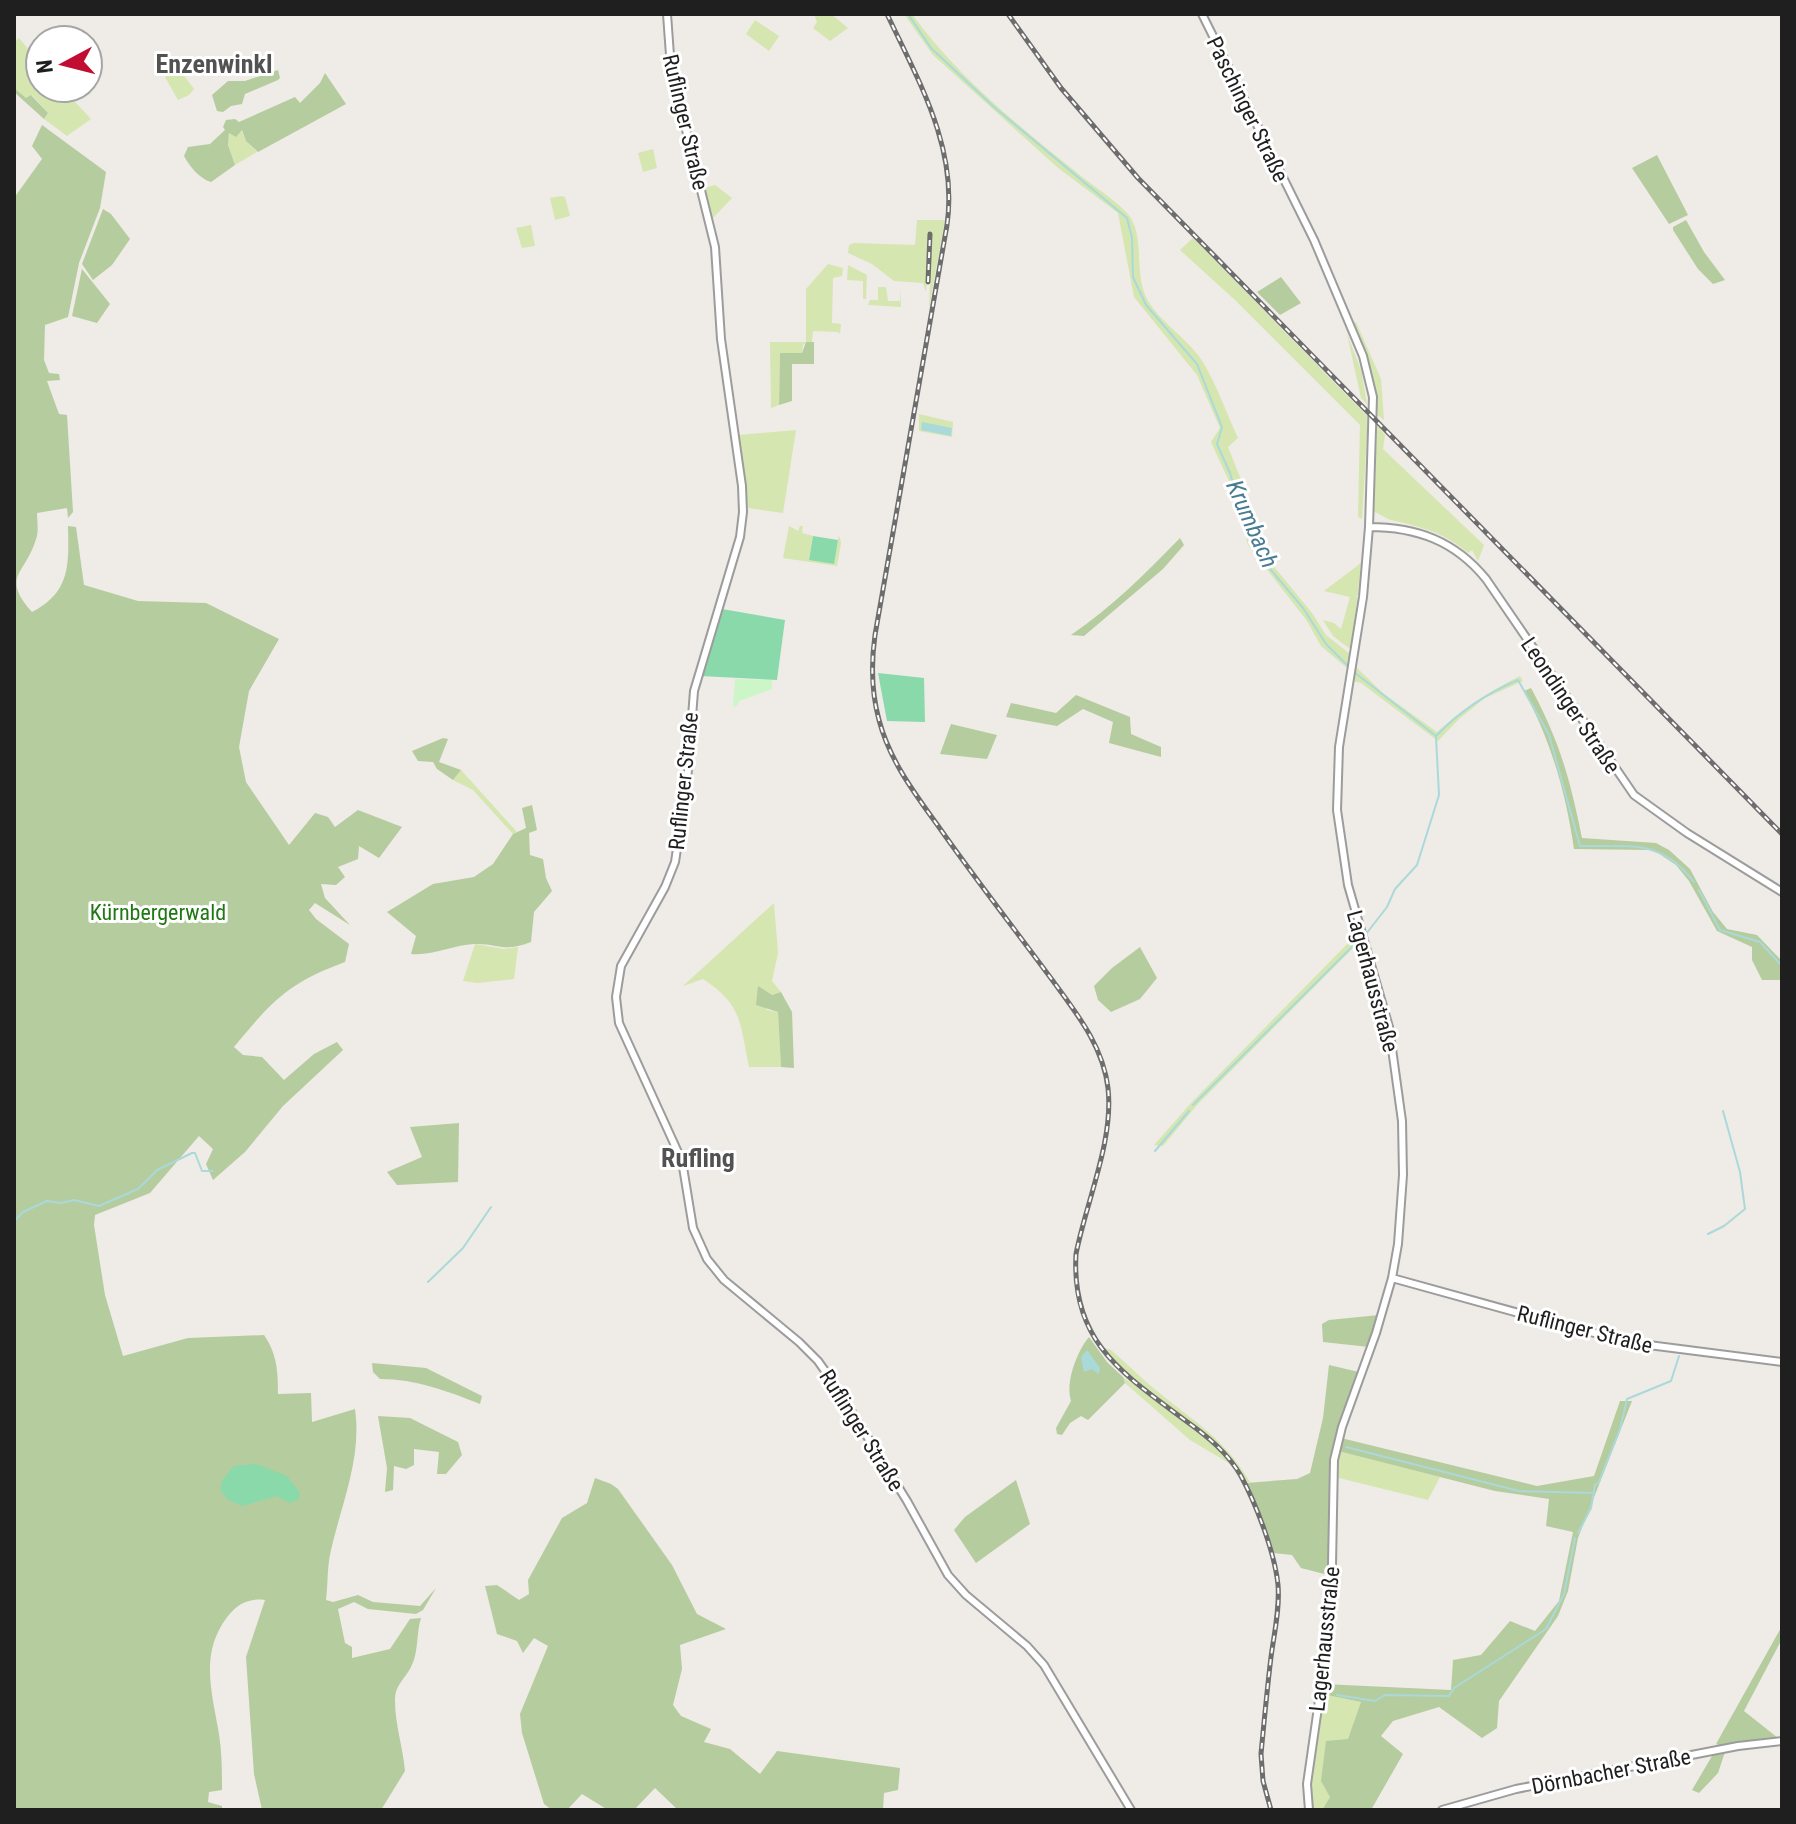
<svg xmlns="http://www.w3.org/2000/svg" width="1796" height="1824" font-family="'Roboto Condensed',sans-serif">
<rect width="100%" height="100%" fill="#efebe6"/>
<!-- grass -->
<path fill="#d5e6b0" d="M814 14H831L848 28 830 41 813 28 817 22Z
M904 14H912C954 73 1018 126 1075 171 1092 186 1111 196 1127 213 1147 236 1132 273 1148 301 1160 321 1183 336 1198 355 1213 375 1227 414 1238 438L1228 447 1242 482 1238 485 1262 552 1312 613 1326 635 1350 654 1347 668 1321 646 1307 621 1248 545 1235 494 1211 442 1220 428 1197 375 1134 297 1118 213 1057 167 933 55Z
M755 20 779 36 769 51 746 34Z
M19 38 40 63V88H62L91 119 67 136 44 119 48 113 32 95 26 99 14 88V42Z
M177 66 194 89 189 95 178 100 165 77Z
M241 129 246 141 257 152 235 165 228 145 229 132Z
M653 149 657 168 643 172 638 153Z
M715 185 732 198 713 218 704 188Z
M561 196 565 197 570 216 555 220 550 198Z
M917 220H945L929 309 932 233 929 234 926 292 923 283 894 281 872 264 848 253 849 245 854 243 915 245Z
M531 225 535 246 522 248 516 228Z
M1193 238 1368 417 1362 519 1358 517 1360 425 1235 300 1180 250Z
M828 264 843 268 842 276 833 278 832 323 841 324 840 334 838 332 813 331 812 342H806L803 345 802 353H780L779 405 771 408 770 342H806V289Z
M848 265 867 275 866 299H863V281L847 280Z
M878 287H886L888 301H900V288L901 307 868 305 870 300H878Z
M1356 322 1381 379 1384 420 1376 414C1376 381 1366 353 1353 323Z
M1347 334 1361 370 1367 404 1361 398Z
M919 414 953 422 952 437 919 431Z
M1377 425 1385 435 1383 449 1484 545 1478 561 1472 550 1468 553C1444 532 1421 527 1391 520 1384 518 1381 514 1374 512Z
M796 430 783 513 748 508 739 435Z
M789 526 798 531 800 526H803L802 533 813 536 809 559 833 564 839 535 841 543 837 566 783 558Z
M1361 563 1352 648H1349L1333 636 1323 620 1334 623 1341 629 1350 597 1324 591Z
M1356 667 1384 694 1437 732C1463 709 1488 692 1520 676L1523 681 1485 698 1459 719 1438 741 1361 683 1353 681Z
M461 770 517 832 513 834 473 790 453 780Z
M774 903 778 953 772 981 781 992 772 995 766 1010 778 1012 781 1067H749C740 1024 743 1005 703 979L683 986Z
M1359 932 1361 940 1196 1106 1163 1146 1154 1145 1192 1102Z
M475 944 504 949 518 947 514 979 477 983 463 981Z
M1101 1347 1111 1350C1126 1363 1141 1378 1157 1391 1198 1425 1221 1435 1250 1482H1246C1212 1423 1144 1400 1101 1347Z
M1123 1377 1209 1440 1232 1465 1190 1440 1125 1383Z
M1338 1451 1440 1477 1428 1500 1335 1477Z
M1322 1694 1361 1702 1330 1797 1322 1810H1312L1310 1785Z"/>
<!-- forest -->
<path fill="#b5cc9e" d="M278 70 280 78 278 80 245 94 242 104 231 106 223 112 217 111 212 95 228 81H245Z
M325 73 346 104 258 152 246 141 242 130 236 137 229 133 228 145 235 165 211 182C200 179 189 166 184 156L188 147 210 144 225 130 223 127 226 120 235 119 239 122 295 97 300 103 320 83Z
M14 88 26 98 31 95 48 113 44 119 14 92Z
M42 125 106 172 100 208 79 263 68 317 45 325 44 360 49 373 59 374 60 380 47 381 59 414 67 415 73 512 68 518 67 508 37 513C37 521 39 531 36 539 26 574 0 576 32 612 70 592 69 566 68 526L76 527 84 585 138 601 206 603 279 639 249 691 239 747 246 782 289 845 315 813 328 817 335 827 358 810 402 827 379 858 359 846 358 859 338 867 345 877 336 885 321 884 325 898 350 925 315 903 309 910 316 919 349 944 345 962C288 983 272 1001 234 1047L243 1055 262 1057 284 1080 314 1054 337 1042 343 1050 283 1106 245 1152 213 1180 206 1164 213 1149 199 1136 150 1193 95 1215 94 1225 105 1295 123 1356 188 1338 264 1335C277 1354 278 1371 278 1394L311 1393 312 1422 355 1409C362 1458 342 1502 331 1550 327 1566 328 1583 326 1600L333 1602 358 1595 373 1602 420 1606 436 1588 423 1610 416 1614 368 1609 354 1602 338 1609 345 1643 352 1647V1658L390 1649 410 1619 421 1618C416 1633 419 1652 411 1667 405 1679 394 1686 395 1701 395 1724 403 1748 405 1771L381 1810H262L254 1774 246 1657 265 1600C250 1598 238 1603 228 1616 199 1653 212 1692 219 1734 222 1753 222 1772 222 1790L209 1792 208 1802 222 1806V1810H14V198L42 159 32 146Z
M1657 155 1688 215 1669 224 1632 168Z
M103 209 111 214 130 239 112 265 93 280 82 264Z
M1686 220 1704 252 1725 280 1713 284 1698 269 1673 230V227Z
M82 269 110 304 97 323 72 316Z
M1281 277 1301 303 1280 315 1257 292Z
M806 342H814V364H792V401L779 405 780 353H802Z
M1180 538 1184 545 1163 569 1084 636 1071 635C1112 607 1146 573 1180 538Z
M1531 688C1560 742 1570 779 1582 838L1656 843 1669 850 1690 869 1713 912 1727 929 1757 935 1782 961V980H1762L1752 960V947L1717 931 1689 881 1676 865 1658 853 1649 850 1574 849C1566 793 1551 741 1524 691Z
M1076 695 1130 717 1131 734 1161 747V757L1109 743 1113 722 1083 709 1057 726 1006 717 1011 703 1056 713Z
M951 724 997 735 987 759 940 754Z
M443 738 448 739 439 762 461 770 453 780 437 769 433 762 418 761 412 751Z
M532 805 537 830 529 833 530 855 543 859 546 878 552 891 534 912 531 942C502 953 499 943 474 944 452 945 433 956 411 954L416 936 387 912 433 884 474 877 493 864 513 834 526 828 522 808Z
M1140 947 1157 978 1140 999 1111 1012 1098 1000 1094 986 1112 968Z
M758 986 772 995 781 992 792 1012 794 1068 781 1067 778 1012 756 1005Z
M459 1123 458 1182 397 1185 387 1172 422 1157 410 1127Z
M1379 1315 1369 1347 1323 1342 1322 1324 1329 1320Z
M1089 1337 1107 1362 1123 1377 1125 1383 1088 1420 1081 1416 1070 1423 1062 1435 1057 1434 1056 1428 1071 1401C1065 1383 1077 1351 1089 1337Z
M372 1363 426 1368 482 1396 480 1404C447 1391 416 1379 380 1379L373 1372Z
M1329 1365 1359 1372 1334 1448 1330 1480 1328 1575 1301 1568 1292 1555 1273 1553 1246 1483 1297 1479 1310 1473 1323 1418Z
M1620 1401H1632L1578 1538 1568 1591 1558 1616 1499 1701 1497 1728 1482 1738 1439 1707 1393 1721 1381 1736 1403 1754 1371 1810H1322L1330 1797 1321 1781 1326 1741 1348 1739 1361 1702 1322 1694 1323 1684 1451 1690 1453 1660 1481 1655 1510 1621 1535 1631 1559 1601 1573 1532 1546 1526 1549 1499 1495 1491 1338 1451 1341 1438 1537 1486 1594 1476Z
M378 1416 410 1418 458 1442 462 1455 446 1474H437L439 1452 414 1449V1465L406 1469 394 1466 393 1490 385 1492 387 1468Z
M595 1478 611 1484 618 1489 672 1565 697 1614 726 1629 680 1645 682 1669 673 1705 681 1716 711 1729 704 1742 730 1749 760 1774 777 1751 900 1768 898 1790 884 1793 883 1810H678L655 1788 634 1810H608L582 1794 567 1810H552L544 1804 522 1733 520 1714 548 1646 534 1638 523 1653 517 1641 497 1634 485 1586 497 1585 519 1600 529 1594 528 1580 562 1518 587 1503Z
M1016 1480 1030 1524 976 1563 954 1530 965 1517Z
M1782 1626V1639L1744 1711 1778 1738 1724 1747 1716 1744Z
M1725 1752 1718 1773 1699 1793 1692 1790 1712 1756Z"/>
<!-- park -->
<path fill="#ccf6c7" d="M735 679 772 680V689L739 701 737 706 733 707Z"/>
<!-- pitch -->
<path fill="#8ad9ab" d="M813 536 838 540 834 564 809 560Z
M722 609 785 620 777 680 700 676Z
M878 673 924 678 925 722 887 721Z
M256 1464 287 1476 300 1493 299 1499 290 1503 277 1496 242 1506 228 1500 220 1489 223 1479 234 1466Z"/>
<!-- water -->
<path fill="#aad9da" d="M922 422 952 428 951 436 921 430Z
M1087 1350 1100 1368 1099 1374 1092 1369 1084 1372 1081 1357Z"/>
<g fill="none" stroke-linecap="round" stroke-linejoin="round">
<!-- stream -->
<path stroke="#aad9da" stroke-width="2" d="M908 14 931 48 994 107 1127 218 1132 238 1133 277 1146 305 1197 364 1222 427 1217 444 1230 473 1243 517 1261 558 1303 608 1326 644 1349 667
M1354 672 1436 736C1460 711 1487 693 1518 680L1549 735 1580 846C1631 847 1660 838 1694 882
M1699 890 1720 930 1760 942 1782 966
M1366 934 1387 907 1395 889 1417 865 1439 795 1436 737
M1193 1105 1361 938
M1155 1151 1189 1111
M14 1221 23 1212 47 1201 61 1203 74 1200 99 1206 138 1189 157 1170 192 1153H195L202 1171H213
M1708 1234 1724 1226 1745 1209 1740 1172 1723 1111
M428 1282 463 1248 491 1207
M1346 1447 1519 1491 1594 1493
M1578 1533 1591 1508 1595 1485 1599 1482 1620 1429 1627 1399 1671 1381 1679 1356
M1337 1695 1375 1701 1385 1695 1449 1696 1454 1688 1546 1629 1564 1594 1575 1538"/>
<!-- minor casing -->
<g stroke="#9c9c9c" stroke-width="10">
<path id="minor" d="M667 14 671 69 715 247 721 339 742 486 743 512 740 537 694 691 687 782 675 862 665 887 621 966 616 997 619 1023 682 1161 693 1228 707 1259 724 1280 799 1342 818 1361 837 1388 907 1501 948 1575 966 1595 1027 1646 1044 1665 1131 1810
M1202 14 1314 240 1363 356 1373 397 1369 527 1363 597 1339 747 1337 810 1348 885 1389 1027 1402 1121 1403 1175 1398 1244 1392 1278 1376 1333 1342 1427 1334 1460 1331 1617 1307 1784 1309 1810
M1369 527C1417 527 1455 541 1486 579L1634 795 1687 833 1782 892
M1392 1278 1573 1328 1641 1344 1782 1362
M1442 1810 1516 1789 1738 1746 1782 1741"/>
</g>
<!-- minor -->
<use href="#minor" stroke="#fff" stroke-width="6"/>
<!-- rail casing -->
<g stroke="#6d6d6d" stroke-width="5">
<path id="rail" d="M887 14C919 82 958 148 947 225L875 635C871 664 871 691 879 720 890 762 916 795 941 830 977 881 1016 931 1053 981 1077 1014 1103 1046 1108 1088 1114 1141 1086 1202 1076 1254 1071 1342 1122 1373 1186 1421 1207 1436 1228 1453 1241 1476 1256 1504 1275 1553 1278 1585 1280 1609 1274 1634 1271 1657 1267 1690 1264 1722 1261 1754L1263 1781 1271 1810
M1008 14 1061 88 1138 178 1782 834
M928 282 930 234"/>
</g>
<!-- rail -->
<use href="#rail" stroke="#fff" stroke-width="2" stroke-dasharray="6" stroke-linecap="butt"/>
</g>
<g text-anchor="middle" stroke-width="6" stroke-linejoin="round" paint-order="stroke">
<!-- street labels -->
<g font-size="22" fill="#1f1f1f" stroke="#fff">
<text transform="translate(1248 109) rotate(64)" y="8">Paschinger Straße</text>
<text transform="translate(686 122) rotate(77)" y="8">Ruflinger Straße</text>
<text transform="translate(1571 705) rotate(56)" y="8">Leondinger Straße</text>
<text transform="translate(683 781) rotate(-84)" y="8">Ruflinger Straße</text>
<text transform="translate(1373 981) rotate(75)" y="8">Lagerhausstraße</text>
<text transform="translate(1585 1329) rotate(14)" y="8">Ruflinger Straße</text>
<text transform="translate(862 1430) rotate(58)" y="8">Ruflinger Straße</text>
<text transform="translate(1324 1639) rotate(-84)" y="8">Lagerhausstraße</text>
<text transform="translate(1611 1771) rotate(-11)" y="8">Dörnbacher Straße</text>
</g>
<!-- park labels -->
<g font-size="22" fill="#1f7813" stroke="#fff">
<text x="158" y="920">Kürnbergerwald</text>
</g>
<!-- water labels -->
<g font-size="24" font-style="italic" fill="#487c92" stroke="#fff">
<text transform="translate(1252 524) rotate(66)" y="8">Krumbach</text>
</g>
<!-- quarter labels -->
<g font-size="26" font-weight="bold" fill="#525252" stroke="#fff">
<text x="214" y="73">Enzenwinkl</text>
<text x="698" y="1167">Rufling</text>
</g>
</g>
<!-- border -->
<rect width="1796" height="1824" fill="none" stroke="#1f1f1f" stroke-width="32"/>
<!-- north arrow -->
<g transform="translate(64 64) rotate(263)"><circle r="38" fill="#ffffff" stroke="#a5a5a5" stroke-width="2"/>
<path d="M0-6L14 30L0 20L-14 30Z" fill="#c10d31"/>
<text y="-12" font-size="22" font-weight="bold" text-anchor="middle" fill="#1f1f1f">N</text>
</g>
</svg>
